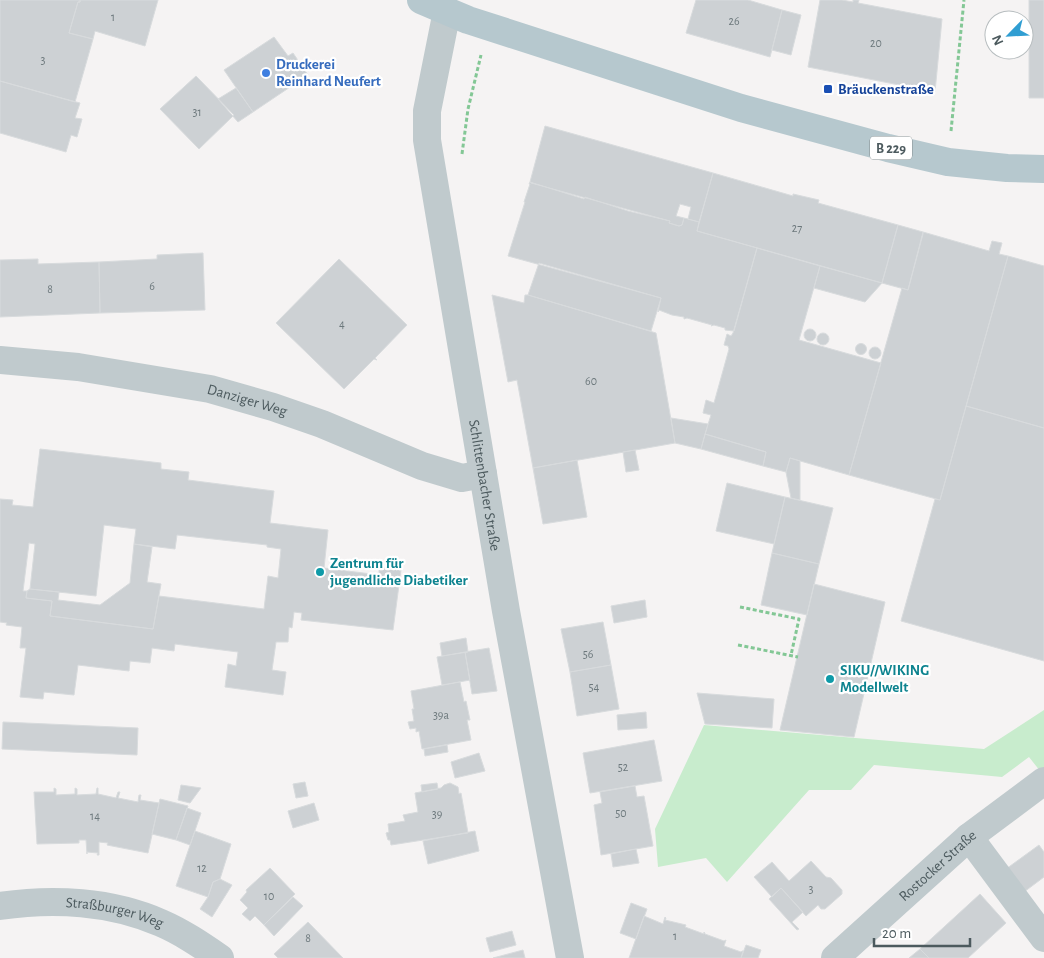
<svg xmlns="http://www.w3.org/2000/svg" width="1044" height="958" font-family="'Alegreya Sans',sans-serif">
<rect width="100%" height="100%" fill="#f5f3f3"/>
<!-- green -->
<path fill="#c8eccd" d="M1044 710V776L1029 757 1002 777 874 765 851 790H809L727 882 706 858 658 867 655 829 704 725 984 749Z"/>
<!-- building -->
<path fill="#cdd1d4" stroke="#d8dbdd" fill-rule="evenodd" d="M0 0H80V2H78L69 33 93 39 75 102 0 81Z
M80 0H158L145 46 95 31 93 39 69 33 78 2H80Z
M696 0H748L782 10 770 57 686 33Z
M820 0H842L853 2V0H859L858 3 942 19 935 92 808 67Z
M1029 0H1044V98H1029Z
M782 10 801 15 791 55 772 50Z
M274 37 288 56 293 53 308 75 253 112 224 70Z
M196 76 234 115 199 149 160 109Z
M0 81 80 103 75 118 82 119 77 137 71 135 66 152 0 133Z
M236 88 253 112 238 122 218 99Z
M545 126 713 173 699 222 688 219 691 207 680 204 676 216 684 218 682 225 679 226 669 223 670 221 531 183 530 182Z
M713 173 793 196V194L819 200 818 203 898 225 882 283 697 231Z
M530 182 584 199 585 197 628 211 670 221 669 223 679 226 682 225 684 218 699 222 697 231 757 248 734 331 725 330V328L714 325 711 326 712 325 687 318 684 319V317L672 315 659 310 658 312 661 298 508 256 525 202H524L530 184H529Z
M898 225 923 232V234L908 290 882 283Z
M923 232 989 251 992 241 1002 243 999 254 1008 256 940 500 849 475 902 288 908 290Z
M757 248 820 266 799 340 881 363 849 475 790 458 786 472 763 466 766 452 705 434 711 415 703 413 706 400 714 403 729 349 728 346 724 345 727 334 731 336 733 333Z
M203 253 205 310 100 313 99 262 157 259V255Z
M1008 256 1044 266V428L966 406Z
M38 259V264L99 262 100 313 0 317V260Z
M339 259 407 325 375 358 377 360 374 359 344 389 276 323Z
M539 263 661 298 651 331 528 295Z
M820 266 882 283 865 302 814 288Z
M492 295 524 303 525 295H528L656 333 675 443 533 468 517 380 508 382Z
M804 335a6 6 0 1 1 12 0a6 6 0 1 1-12 0Z
M817 339a6 6 0 1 1 12 0a6 6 0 1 1-12 0Z
M855.5 349a5.5 5.5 0 1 1 11 0a5.5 5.5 0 1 1-11 0Z
M869 353a6 6 0 1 1 12 0a6 6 0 1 1-12 0Z
M966 406 1044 428V661L901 621 935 499 940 500Z
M671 418 708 424 701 449 675 443Z
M705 434 766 452 763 466 701 449Z
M40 449 161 463V469L189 472 188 480 274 491 270 523 328 530 324 568 379 575V567L401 570 393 630 301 620 302 613 294 612 292 628 289 627 288 642H276L272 670 286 672 283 695 225 687 228 664 236 666 238 652 175 644 174 651 152 648 150 663 130 661 129 671 78 665 74 695 44 692 43 699 20 697 26 648H20L22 627 6 625 7 623 0 622V499L13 500 12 505 33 507ZM104 525 136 529 134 544 175 549 177 535 267 545V547L281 549 278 578 268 576 264 609 159 596 153 629 50 616 52 601 26 598 27 591H23L29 543 35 544 30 589 96 596Z
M635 450 639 470 626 472 623 452Z
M790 458 800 461V500L791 498 786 472Z
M577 460 587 517 543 524 533 468Z
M727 483 785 497 774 544 716 531Z
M785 497 833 508 819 564 772 553Z
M134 544 152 547 147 582 161 584 153 629 50 616 52 601 26 598 27 591 30 589 59 592 58 600 100 605 130 583Z
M772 553 819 564 807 615 761 605Z
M814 584 885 602 854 737 780 730Z
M645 600 647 617 614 623 611 606Z
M603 622 611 665 570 672 561 629Z
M466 638 468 652 442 656 440 643Z
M489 648 497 691 472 694 465 652Z
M465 652 470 680 442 685 437 657Z
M611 665 619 709 577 716 570 672Z
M460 682 464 702 466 701 470 720H467L471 740 422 749 419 731 416 732V728L410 729 408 722 414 721 412 709H414L411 691Z
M697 693 774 699 772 728 705 724Z
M646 712 647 728 618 730 617 715Z
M3 722 138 728 137 755 2 749Z
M654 740 662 781 590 793 583 753Z
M447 745 448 752 425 756 424 749Z
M479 753 485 771 455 778 451 762Z
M305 782 308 796 296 798 293 784Z
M437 783 438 789 422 792 421 785Z
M450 783 458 787 459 794 461 793 468 833 391 845 390 840H388L386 833 389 832 388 824 405 821 403 815 418 812 415 793 441 788 444 785Z
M181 785 201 788 190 803 178 800Z
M635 786 637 797 644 796 653 846 601 855 594 805 602 803 600 792Z
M54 788 56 789V795L75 794V788L77 789V795L96 794 97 788H98V794L116 798 118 792H120L118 798 138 802 139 795H141L140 800 159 803 148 853 107 845 108 843 99 842V855H97L98 853 87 852V854L86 840H79V843L37 844 34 792H54Z
M160 799 188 806 176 840 152 834Z
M314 803 319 820 293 828 288 811Z
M187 808 201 813 190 845 176 840Z
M195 831 231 844 220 879 213 882 208 897 176 886Z
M475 831 479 851 428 864 423 841Z
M1039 845 1044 852V877L1024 892 1006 869Z
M636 849 639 863 613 867 611 854Z
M811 861 826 877 831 878 842 890V894L825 909H821L818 905 806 916 781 888 772 897 754 877 772 862 789 881Z
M270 868 295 894 264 925 255 916 250 921 242 914 248 908 240 900 247 892 246 890Z
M220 879 232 885 212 917 200 909 208 897 213 882Z
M781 888 803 912 792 922 799 929 797 930 769 899Z
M980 894 1006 923 968 958H929L920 949Z
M293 897 303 906 274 936 264 925Z
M631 903 647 909 636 939 620 933Z
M644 916 663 924 665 917 666 918 665 920 686 925 685 927 704 934V932L705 934 724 941 726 940 724 946 741 952 742 951H743L741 958H629Z
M308 922 343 958H278L274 954Z
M512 931 516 945 490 952 486 938Z
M746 945 761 950 758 958H741Z
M920 949 929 958H909Z
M523 950 525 958H493Z"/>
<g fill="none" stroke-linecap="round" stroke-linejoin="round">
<!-- path -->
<path stroke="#83c795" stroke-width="3" stroke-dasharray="4 2.5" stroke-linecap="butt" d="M951 131 964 0
M462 154 468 109 481 55
M740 607 799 619 791 655
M738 645 798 657"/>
<!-- minor -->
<g stroke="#c0cacd" stroke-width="28">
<path id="s1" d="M447 11 427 111V140L506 611 570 958"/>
<path id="s2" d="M0 360 78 367 210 389 273 407 322 424 422 466 462 478 483 474"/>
<path d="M969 837 1044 938"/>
<path id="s3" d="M0 906C53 898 111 901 161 923 182 932 201 945 220 958"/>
<path id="s4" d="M835 958 969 837 1044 781"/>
</g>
<!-- primary -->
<path stroke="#b6c8ce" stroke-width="28" d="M421 0 468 20 741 108 888 148 948 162 1007 168 1044 169"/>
</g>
<!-- markers -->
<circle fill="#3f7fe0" stroke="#fff" stroke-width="2" cx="266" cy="73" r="5"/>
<rect fill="#1a4fb4" stroke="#fff" stroke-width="2" x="823" y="84" width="10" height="10" rx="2.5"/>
<g fill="#0f9aa8" stroke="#fff" stroke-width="2">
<circle cx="320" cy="572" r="5"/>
<circle cx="830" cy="679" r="5"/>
</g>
<g text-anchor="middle" stroke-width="4.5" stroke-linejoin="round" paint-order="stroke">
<!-- number labels -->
<g font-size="12" fill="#6c787c">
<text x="113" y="21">1</text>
<text x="734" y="25">26</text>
<text x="876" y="47">20</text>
<text x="43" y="64">3</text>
<text x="197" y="116">31</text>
<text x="797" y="232">27</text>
<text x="152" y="290">6</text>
<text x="50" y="293">8</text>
<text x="342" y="328">4</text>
<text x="591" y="385">60</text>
<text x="588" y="658">56</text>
<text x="594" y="691">54</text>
<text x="441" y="719">39a</text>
<text x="623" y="771">52</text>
<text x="621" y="817">50</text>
<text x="437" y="818">39</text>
<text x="95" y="820">14</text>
<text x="202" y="872">12</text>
<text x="811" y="893">3</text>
<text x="269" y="900">10</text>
<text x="675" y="940">1</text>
<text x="308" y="942">8</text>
</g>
<!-- shield labels -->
<rect fill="#fff" stroke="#828c8e" stroke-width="1" x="870" y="136.5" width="42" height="23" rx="4"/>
<g font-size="14" font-weight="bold" fill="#4c5a5e">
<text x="891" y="153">B 229</text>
</g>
<!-- shop labels -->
<g font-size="15" font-weight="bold" fill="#366cbe" stroke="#fff" text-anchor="start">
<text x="276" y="69">Druckerei<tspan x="276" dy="17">Reinhard Neufert</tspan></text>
</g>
<!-- transit labels -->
<g font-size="15" font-weight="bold" fill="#164399" stroke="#fff" text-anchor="start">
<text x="838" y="94">Bräuckenstraße</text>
</g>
<!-- street labels -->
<g font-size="15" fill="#4c5a5e" stroke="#fff">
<text dy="5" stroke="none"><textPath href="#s2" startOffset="251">Danziger Weg</textPath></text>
<text dy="5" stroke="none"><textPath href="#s1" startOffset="481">Schlittenbacher Straße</textPath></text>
<text dy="5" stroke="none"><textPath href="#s4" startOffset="138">Rostocker Straße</textPath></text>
<text dy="5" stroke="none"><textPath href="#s3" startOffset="116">Straßburger Weg</textPath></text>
</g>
<!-- culture labels -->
<g font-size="15" font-weight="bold" fill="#0d838f" stroke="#fff" text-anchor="start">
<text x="330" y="568">Zentrum für<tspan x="330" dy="17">jugendliche Diabetiker</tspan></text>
<text x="840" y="675">SIKU//WIKING<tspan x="840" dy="17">Modellwelt</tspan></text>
</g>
</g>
<!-- north arrow -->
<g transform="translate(1009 35) rotate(246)"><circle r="24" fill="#ffffff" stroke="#b7bdbf"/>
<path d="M0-4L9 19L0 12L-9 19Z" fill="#309ed2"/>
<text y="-8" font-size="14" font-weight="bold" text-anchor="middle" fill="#4c5a5e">N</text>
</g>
<!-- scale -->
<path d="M874 938v8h96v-8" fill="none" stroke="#4c5a5e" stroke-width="2.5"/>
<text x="882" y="938" font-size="15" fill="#4c5a5e" stroke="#ffffff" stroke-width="4" paint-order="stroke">20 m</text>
</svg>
